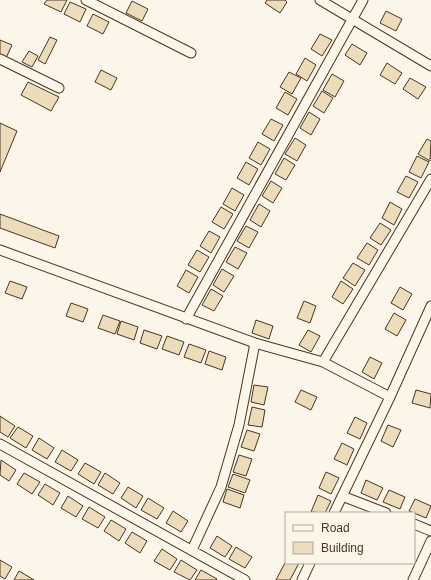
<svg xmlns="http://www.w3.org/2000/svg" width="431" height="580" font-family="Helvetica,sans-serif">
<rect width="100%" height="100%" fill="#fbf6e9"/>
<!-- building -->
<path fill="#ecdcbc" stroke="#4a3520" d="M47 0H67L61 12 44 4Z
M267 0H285L287 2 280 13 265 3Z
M132 1 148 9 142 21 126 13Z
M70 2 86 9 80 22 64 14Z
M386 11 402 19 396 31 380 23Z
M93 14 109 22 103 34 87 26Z
M320 34 332 40 322 56 311 49Z
M50 37 57 40 45 64 38 60Z
M0 40 12 45 6 58 0 55Z
M352 44 367 53 360 65 345 55Z
M29 51 38 56 32 67 22 62Z
M305 58 316 65 307 81 296 74Z
M387 63 402 73 395 84 380 75Z
M101 70 117 78 111 90 95 82Z
M289 72 301 78 292 94 280 87Z
M332 74 344 81 335 97 323 90Z
M410 78 426 87 418 99 403 89Z
M28 82 59 97 51 111 21 95Z
M322 91 333 98 324 113 313 106Z
M285 92 297 99 288 115 276 108Z
M309 112 320 119 311 135 300 128Z
M271 119 283 125 274 141 262 134Z
M0 123 17 131 0 172Z
M295 138 306 145 297 161 285 154Z
M427 139 431 141 430 161 418 154Z
M258 142 270 149 261 165 249 158Z
M417 156 429 162 421 178 409 172Z
M284 158 295 165 286 180 275 174Z
M246 162 258 169 249 185 237 178Z
M406 176 418 182 409 198 397 192Z
M271 181 282 188 273 203 262 196Z
M232 188 244 195 235 211 223 204Z
M390 202 402 209 394 225 382 218Z
M259 204 270 211 261 227 250 220Z
M221 207 233 214 224 229 212 222Z
M0 214 59 236 55 248 0 228Z
M380 223 391 230 381 245 370 238Z
M246 226 258 232 249 248 237 241Z
M209 231 220 237 211 253 200 246Z
M367 243 378 250 369 265 357 258Z
M235 247 247 253 238 269 226 262Z
M197 250 209 257 200 272 188 265Z
M353 263 365 270 355 286 343 278Z
M222 269 234 276 224 292 213 285Z
M186 270 198 277 189 293 177 286Z
M10 281 27 287 22 299 5 293Z
M341 281 353 289 343 304 332 297Z
M400 287 412 294 403 310 391 303Z
M211 289 223 296 214 311 202 305Z
M304 301 316 306 310 323 297 318Z
M71 303 88 309 83 322 66 316Z
M394 313 406 320 397 336 385 329Z
M103 315 120 321 115 334 98 328Z
M256 320 273 326 269 339 252 333Z
M121 321 138 327 134 340 117 334Z
M144 330 162 336 157 349 140 343Z
M308 330 320 336 311 352 299 345Z
M167 336 184 342 179 355 162 349Z
M189 344 206 350 201 363 184 357Z
M209 351 226 357 222 370 205 364Z
M370 357 382 363 374 379 362 372Z
M254 385 268 387 264 405 251 402Z
M301 390 317 397 311 410 295 402Z
M416 390 431 394 430 408 412 403Z
M252 407 265 410 262 427 248 425Z
M0 416 15 426 8 437 0 432Z
M355 417 367 423 360 439 347 433Z
M388 425 401 430 393 447 381 441Z
M18 427 33 436 26 448 10 438Z
M247 430 260 434 254 451 241 447Z
M39 438 54 448 47 459 32 450Z
M342 443 354 449 347 465 334 459Z
M62 450 78 460 71 471 55 462Z
M239 455 252 459 246 476 233 472Z
M1 460 16 470 9 481 0 475Z
M85 463 101 472 94 484 78 474Z
M326 472 339 478 331 494 319 488Z
M24 473 40 482 32 494 17 484Z
M105 473 120 483 113 494 98 485Z
M233 474 250 480 245 493 228 487Z
M366 480 383 488 377 500 361 493Z
M45 484 60 493 53 505 38 495Z
M128 487 143 496 136 508 121 498Z
M227 489 244 495 240 508 223 502Z
M389 490 405 497 400 509 383 502Z
M318 495 331 501 325 513 311 512Z
M68 496 83 506 76 517 61 508Z
M148 498 164 508 157 519 141 510Z
M415 499 431 506 426 518 409 511Z
M89 507 105 517 98 528 82 519Z
M173 511 188 521 181 532 166 523Z
M111 520 126 529 119 541 104 531Z
M132 532 147 541 140 553 125 543Z
M217 536 232 546 225 557 210 548Z
M236 547 252 557 245 568 229 559Z
M162 549 177 559 170 570 154 561Z
M0 560 12 567 5 579 0 576Z
M181 560 197 570 190 580 174 572Z
M286 561V563H299L290 580H276Z
M201 570 217 579 216 580H195Z
M19 571 34 580H14Z"/>
<g fill="none" stroke-linecap="round" stroke-linejoin="round">
<!-- minor casing -->
<g stroke="#4a3520" stroke-width="11">
<path id="minor" d="M86 0 191 53
M320 0 431 66
M0 59 59 88
M0 250 255 343 323 362 390 397
M186 319 363 0
M323 362 431 179
M0 444 245 580
M342 496 386 513
M334 513 390 397 431 306
M414 524 431 531
M192 550 221 487 239 425 255 343
M302 580 310 563
M413 580 431 541"/>
</g>
<!-- minor -->
<use href="#minor" stroke="#fbf6e9" stroke-width="9"/>
</g>
<!-- legend -->
<rect x="285" y="512" width="130" height="52" fill="#fbf6e9" stroke="#b4a999"/>
<rect x="293" y="525" width="20" height="6" fill="#fbf6e9" stroke="#b4a999"/>
<text x="321" y="532" font-size="12" fill="#4a3520">Road</text>
<rect x="293" y="542" width="20" height="12" fill="#ecdcbc" stroke="#b4a999"/>
<text x="321" y="552" font-size="12" fill="#4a3520">Building</text>
</svg>
